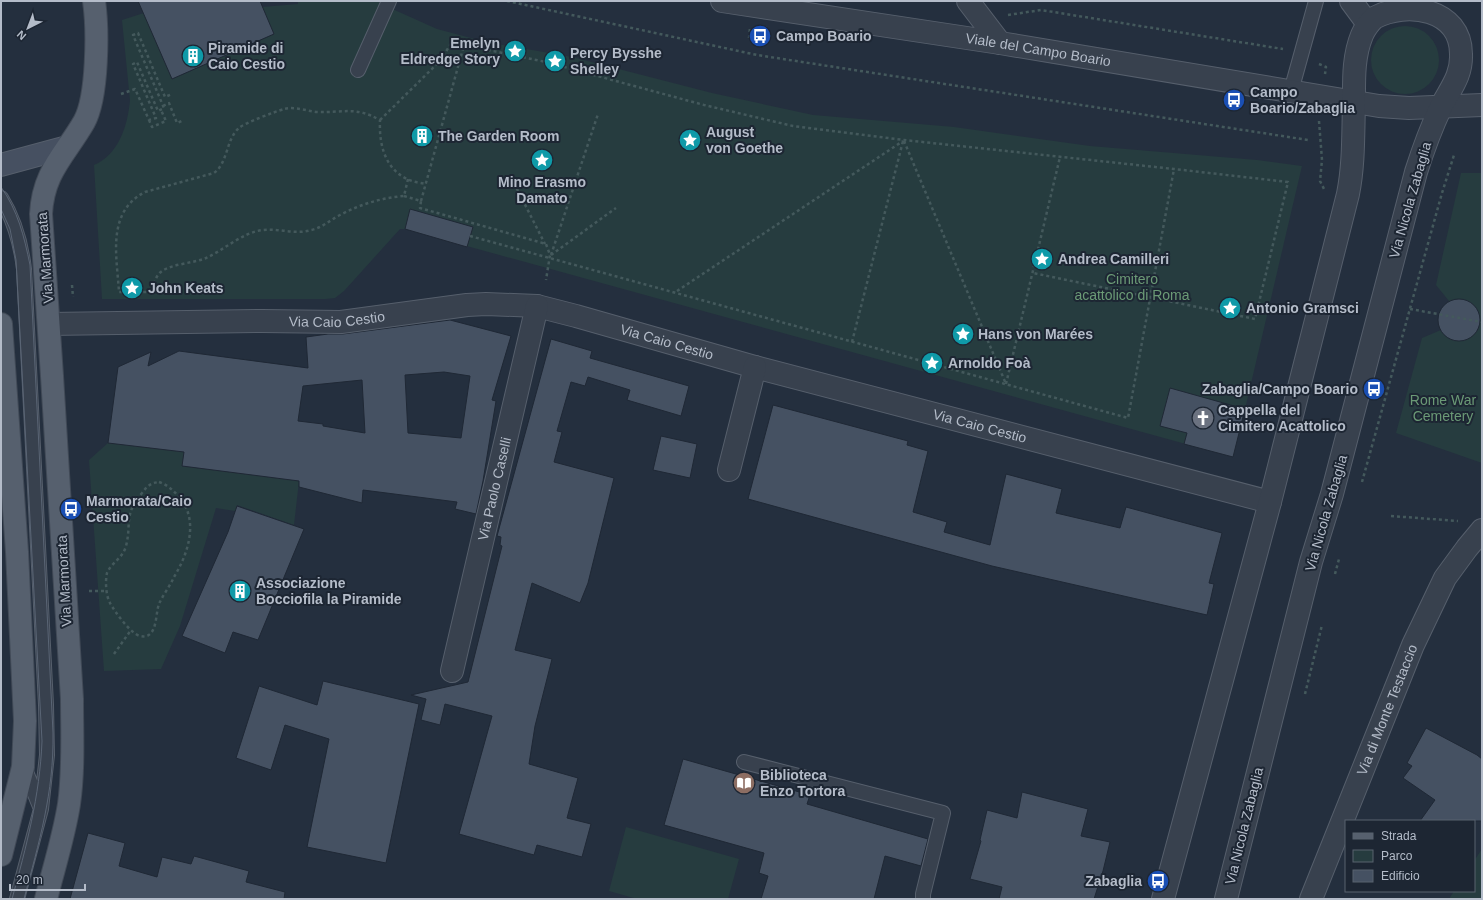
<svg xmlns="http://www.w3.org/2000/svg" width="1483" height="900" font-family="Arial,sans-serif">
<rect width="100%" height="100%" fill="#242f3e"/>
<!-- green -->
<path fill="#263c3f" d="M298 1H379V3L437 29 486 42 572 57 712 93 813 115 954 127 1090 146 1257 160 1302 166 1245 409 1233 457 405 229H400L344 291 335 298 325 299H102L94 165C119 155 128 124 130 100L122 20 144 13 172 79 274 34 262 7 298 4Z
M1371 60a34 34 0 1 1 68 0a34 34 0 1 1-68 0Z
M1461 173H1482V463L1396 433 1422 338 1441 330C1436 318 1438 309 1449 301L1436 285Z
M108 443 184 452 182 466 299 481 294 525 237 505 235 511 216 508 180 626 161 669 104 671 89 460Z
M626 827 739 859 728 899H637L609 891Z
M1482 849V899H1449L1454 891H1474V861Z"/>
<!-- building -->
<path fill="#455162" stroke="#1f2835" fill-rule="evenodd" d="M138 1H260L274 34 172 79Z
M410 209 473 227 467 247 405 229Z
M1438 320a21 21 0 1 1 42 0a21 21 0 1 1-42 0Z
M450 320 511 336 492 400 496 401 483 481 476 514 455 509 457 502 363 490 362 503 299 487V481L182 466 184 452 108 443 118 367 151 352 148 366 179 351 308 368 306 337 328 334H343ZM444 372 470 376 461 438 408 433 405 375ZM362 380 365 433 323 426V424L298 421 303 386Z
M551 339 592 351 590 358 689 386 681 416 627 400 630 390 588 377 585 386 571 382 557 431 562 432 554 462 614 478 588 583 580 603 532 583 515 650 552 659 535 726 529 764 578 778 567 818 591 824 582 857 537 845 534 855 459 834 492 716 445 704 440 725 421 720 426 699 411 695 468 682 502 546 500 545 501 537 497 536Z
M1170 388 1245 409 1233 457 1184 444 1187 433 1160 426Z
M773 405 908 441 907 445 928 451 913 512 947 522 944 532 990 545 1006 474 1062 489 1056 513 1120 528 1126 507 1222 533 1209 583 1214 584 1207 615 992 566 748 499Z
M661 436 697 444 690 478 653 470Z
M237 506 304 529 258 640 233 632 225 653 182 636 228 532Z
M323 681 419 704 386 863 307 847 329 739 285 725 271 770 236 758 259 686 317 705Z
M1426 728 1477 755 1482 759V821H1420L1435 800 1403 778 1412 766 1407 763Z
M683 759 810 795 807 804 928 839 921 866 885 856 874 899H761L768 876 759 873 764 853 664 825Z
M1022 792 1088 809 1081 836 1110 842 1103 871 1094 899H999L1002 887 970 879 981 841 980 840 987 810 1017 818Z
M88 833 125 843 119 866 157 877 162 857 191 864 194 856 249 871 246 882 285 892 284 899H70Z"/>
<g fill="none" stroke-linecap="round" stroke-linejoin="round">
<!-- service casing -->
<g stroke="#565f6c" stroke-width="16">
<path id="service" d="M358 70 389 1
M1291 91 1316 1
M1 198C14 219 21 244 24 269L46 705 47 755 41 809 17 899
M744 762 943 813 923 894V899
M24 767 41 809"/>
</g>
<!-- minor casing -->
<g stroke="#565f6c" stroke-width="24">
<g id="minor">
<path id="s1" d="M722 1 1000 43 1379 106 1409 108 1482 105"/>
<path d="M968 1 1000 43"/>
<path d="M1351 1 1368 24"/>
<path id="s2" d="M49 324 262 321 341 322 467 305 486 304 537 306 576 316 755 367 1270 502"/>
<path d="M729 470 755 367"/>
<path id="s3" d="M452 671 537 306"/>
<path id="s4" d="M1311 899 1413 645 1445 578 1467 548 1482 530"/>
</g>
</g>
<!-- tertiary casing -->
<g stroke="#565f6c" stroke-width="24">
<path id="tertiary" d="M1163 899 1270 502 1348 194C1354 164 1353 134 1354 103 1354 80 1353 57 1362 35 1365 28 1369 23 1374 18 1407 0 1461 9 1461 54 1462 76 1450 89 1441 107 1431 128 1423 150 1416 172L1332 494 1311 562 1226 899"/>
</g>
<!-- secondary casing -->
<g stroke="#565f6c" stroke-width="24">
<path id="secondary" d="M1 165 67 147"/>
</g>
<!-- primary casing -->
<g stroke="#414a57" stroke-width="24">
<path id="primary" d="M1 324 17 552 25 721 23 767 1 855
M46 899C54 867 64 836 69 804 74 769 72 734 72 699L52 376 41 214C43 172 65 155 84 122 98 97 98 29 94 1"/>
</g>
<!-- path -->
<path stroke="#44595c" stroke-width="2.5" stroke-dasharray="3 3" stroke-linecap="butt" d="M507 1 757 55 1308 140
M1008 15 1041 10 1283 49
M749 38 750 28
M1319 64 1326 67 1325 74
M121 94 135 89 149 120 156 118 133 64 137 62 158 111 164 108 133 35 138 33 165 97 172 94
M163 106 169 103 177 123 184 120
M149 120 152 127 166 121 161 110
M380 120 440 61 452 42 464 45
M1319 121 1322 160 1320 181 1324 189
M904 141 1006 384
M408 179 404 196C381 198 361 204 340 215 330 220 322 228 311 230 295 235 279 228 263 230 243 232 224 250 206 258 194 263 172 264 162 271 155 276 154 284 153 292H119C117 257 106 212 145 192L214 173C228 163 226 139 239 128 244 123 277 111 284 109 295 106 306 111 317 112 343 113 355 106 380 120 379 143 384 168 407 179 413 182 420 183 426 184
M514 183 545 244
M404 196 421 201 420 208 546 244 550 255 546 280
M421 201 464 45 546 62 704 105 793 126 904 140 1174 169 1288 182 1255 319 1033 273
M470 236 1128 418 1174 169
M551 255 598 114
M551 255 616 208
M72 285 73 297
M677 291 903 141
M1410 309 1482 322
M852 342 903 141
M1006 384 1060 157
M159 482C168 485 174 491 180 498 199 521 188 554 174 577 170 586 163 595 159 604 155 614 158 640 140 636 131 634 115 612 110 603 106 596 105 581 107 573 111 563 123 558 126 546 132 522 123 516 142 493 147 486 151 483 159 482Z
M1362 482 1442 193 1454 155
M1391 516 1458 521
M1335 574 1339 559
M89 591H107
M114 654 131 630
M1305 694 1322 625"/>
<!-- service -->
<use href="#service" stroke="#38414e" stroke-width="14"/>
<!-- minor -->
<use href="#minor" stroke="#38414e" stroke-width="22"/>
<!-- tertiary -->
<use href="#tertiary" stroke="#38414e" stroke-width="22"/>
<!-- secondary -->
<use href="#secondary" stroke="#465061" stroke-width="22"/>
<!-- primary -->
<use href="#primary" stroke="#56606e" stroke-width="22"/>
<!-- tram -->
<path stroke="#5a6575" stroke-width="1" d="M1 187C18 211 24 236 30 265L53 733C54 793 39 842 24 899
M1 209 10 229 16 260 42 741C40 795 26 848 12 899"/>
</g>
<!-- icons -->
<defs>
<g id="bus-disc" transform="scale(1.15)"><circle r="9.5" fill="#1a4fb4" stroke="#1d2633"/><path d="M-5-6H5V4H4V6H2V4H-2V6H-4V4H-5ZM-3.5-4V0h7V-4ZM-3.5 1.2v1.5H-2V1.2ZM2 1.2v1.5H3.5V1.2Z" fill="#fff"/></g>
<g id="sight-disc" transform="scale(1.15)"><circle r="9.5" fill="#0f9aa8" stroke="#1d2633"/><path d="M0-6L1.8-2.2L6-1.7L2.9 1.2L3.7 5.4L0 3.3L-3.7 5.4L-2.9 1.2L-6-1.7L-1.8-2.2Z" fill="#fff"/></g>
<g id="building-disc" transform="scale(1.15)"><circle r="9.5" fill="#0f9aa8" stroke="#1d2633"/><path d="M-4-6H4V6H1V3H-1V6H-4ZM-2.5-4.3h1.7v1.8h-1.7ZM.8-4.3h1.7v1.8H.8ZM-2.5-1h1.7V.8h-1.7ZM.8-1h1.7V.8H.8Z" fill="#fff"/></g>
<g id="church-disc" transform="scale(1.15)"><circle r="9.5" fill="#6b7280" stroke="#1d2633"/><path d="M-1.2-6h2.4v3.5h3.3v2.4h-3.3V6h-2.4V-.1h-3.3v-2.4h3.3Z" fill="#fff"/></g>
<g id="library-disc" transform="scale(1.15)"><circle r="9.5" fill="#8d6e63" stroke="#1d2633"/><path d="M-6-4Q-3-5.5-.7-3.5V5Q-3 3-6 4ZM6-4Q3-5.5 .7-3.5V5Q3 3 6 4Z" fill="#fff"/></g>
</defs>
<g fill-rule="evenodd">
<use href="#bus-disc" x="760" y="36"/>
<use href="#sight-disc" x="515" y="51"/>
<use href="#building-disc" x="193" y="56"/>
<use href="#sight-disc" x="555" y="61"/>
<use href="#bus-disc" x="1234" y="100"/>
<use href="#building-disc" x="422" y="136"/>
<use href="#sight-disc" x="690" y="140"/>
<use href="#sight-disc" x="542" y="160"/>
<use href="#sight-disc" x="1042" y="259"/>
<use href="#sight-disc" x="132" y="288"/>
<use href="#sight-disc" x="1230" y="308"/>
<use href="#sight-disc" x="963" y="334"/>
<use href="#sight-disc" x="932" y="363"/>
<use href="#bus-disc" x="1374" y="389"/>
<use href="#church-disc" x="1203" y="418"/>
<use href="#bus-disc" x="71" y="509"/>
<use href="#building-disc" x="240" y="591"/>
<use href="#library-disc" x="744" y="783"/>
<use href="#bus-disc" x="1158" y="881"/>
</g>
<g text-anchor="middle" stroke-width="4" stroke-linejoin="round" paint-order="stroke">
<!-- poi labels -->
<g font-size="14" font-weight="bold" fill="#b4bcc9" stroke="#1d2633" text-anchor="start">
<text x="776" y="41">Campo Boario</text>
<text x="500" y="48" text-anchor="end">Emelyn<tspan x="500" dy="16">Eldredge Story</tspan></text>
<text x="208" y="53">Piramide di<tspan x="208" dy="16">Caio Cestio</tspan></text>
<text x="570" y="58">Percy Bysshe<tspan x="570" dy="16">Shelley</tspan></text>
<text x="1250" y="97">Campo<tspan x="1250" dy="16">Boario/Zabaglia</tspan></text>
<text x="706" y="137">August<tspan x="706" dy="16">von Goethe</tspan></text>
<text x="438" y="141">The Garden Room</text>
<text x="542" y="187" text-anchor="middle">Mino Erasmo<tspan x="542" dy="16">Damato</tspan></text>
<text x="1058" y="264">Andrea Camilleri</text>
<text x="148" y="293">John Keats</text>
<text x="1246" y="313">Antonio Gramsci</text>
<text x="978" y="339">Hans von Marées</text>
<text x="948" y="368">Arnoldo Foà</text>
<text x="1358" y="394" text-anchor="end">Zabaglia/Campo Boario</text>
<text x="1218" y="415">Cappella del<tspan x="1218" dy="16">Cimitero Acattolico</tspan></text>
<text x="86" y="506">Marmorata/Caio<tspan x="86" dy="16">Cestio</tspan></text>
<text x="256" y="588">Associazione<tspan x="256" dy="16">Bocciofila la Piramide</tspan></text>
<text x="760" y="780">Biblioteca<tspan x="760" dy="16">Enzo Tortora</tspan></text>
<text x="1142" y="886" text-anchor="end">Zabaglia</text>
</g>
<!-- street labels -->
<g font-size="14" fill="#b4bcc9" stroke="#1d2633">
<text dy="5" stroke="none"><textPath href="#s1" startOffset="320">Viale del Campo Boario</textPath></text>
<text transform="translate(1410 200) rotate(-74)" y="5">Via Nicola Zabaglia</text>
<text transform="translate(45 258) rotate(-94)" y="5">Via Marmorata</text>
<text dy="5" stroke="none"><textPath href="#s2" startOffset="288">Via Caio Cestio</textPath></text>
<text dy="5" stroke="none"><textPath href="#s2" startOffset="624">Via Caio Cestio</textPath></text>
<text dy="5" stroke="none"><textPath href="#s2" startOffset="948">Via Caio Cestio</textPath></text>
<text dy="5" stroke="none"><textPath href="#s3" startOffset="187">Via Paolo Caselli</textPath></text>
<text transform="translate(1326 513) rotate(-74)" y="5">Via Nicola Zabaglia</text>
<text transform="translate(64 581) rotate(-93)" y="5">Via Marmorata</text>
<text dy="5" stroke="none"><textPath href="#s4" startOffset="204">Via di Monte Testaccio</textPath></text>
<text transform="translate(1244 826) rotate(-76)" y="5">Via Nicola Zabaglia</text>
</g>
<!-- park labels -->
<g font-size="14" fill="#6b9a76" stroke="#1d2633">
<text x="1132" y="284">Cimitero<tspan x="1132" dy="16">acattolico di Roma</tspan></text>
<text x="1443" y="405">Rome War<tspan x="1443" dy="16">Cemetery</tspan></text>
</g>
</g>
<!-- border -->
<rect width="1483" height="900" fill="none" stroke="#b4bcc9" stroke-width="4"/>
<!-- legend -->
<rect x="1345" y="820" width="130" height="72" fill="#1d2633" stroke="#59626f"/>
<rect x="1353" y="833" width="20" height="6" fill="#56606e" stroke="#59626f"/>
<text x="1381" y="840" font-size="12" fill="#b4bcc9">Strada</text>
<rect x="1353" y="850" width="20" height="12" fill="#263c3f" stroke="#59626f"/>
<text x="1381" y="860" font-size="12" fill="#b4bcc9">Parco</text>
<rect x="1353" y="870" width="20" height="12" fill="#455162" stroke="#59626f"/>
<text x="1381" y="880" font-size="12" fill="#b4bcc9">Edificio</text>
<!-- north arrow -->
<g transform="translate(28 28) rotate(222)" stroke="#1d2633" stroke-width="3" paint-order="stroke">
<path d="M0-3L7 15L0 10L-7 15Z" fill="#b4bcc9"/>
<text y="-6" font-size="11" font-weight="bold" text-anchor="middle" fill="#b4bcc9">N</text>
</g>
<!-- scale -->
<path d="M10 884v6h75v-6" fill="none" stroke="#b4bcc9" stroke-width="2"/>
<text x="16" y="884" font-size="12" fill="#b4bcc9" stroke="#1d2633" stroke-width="3" paint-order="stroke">20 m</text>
</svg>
